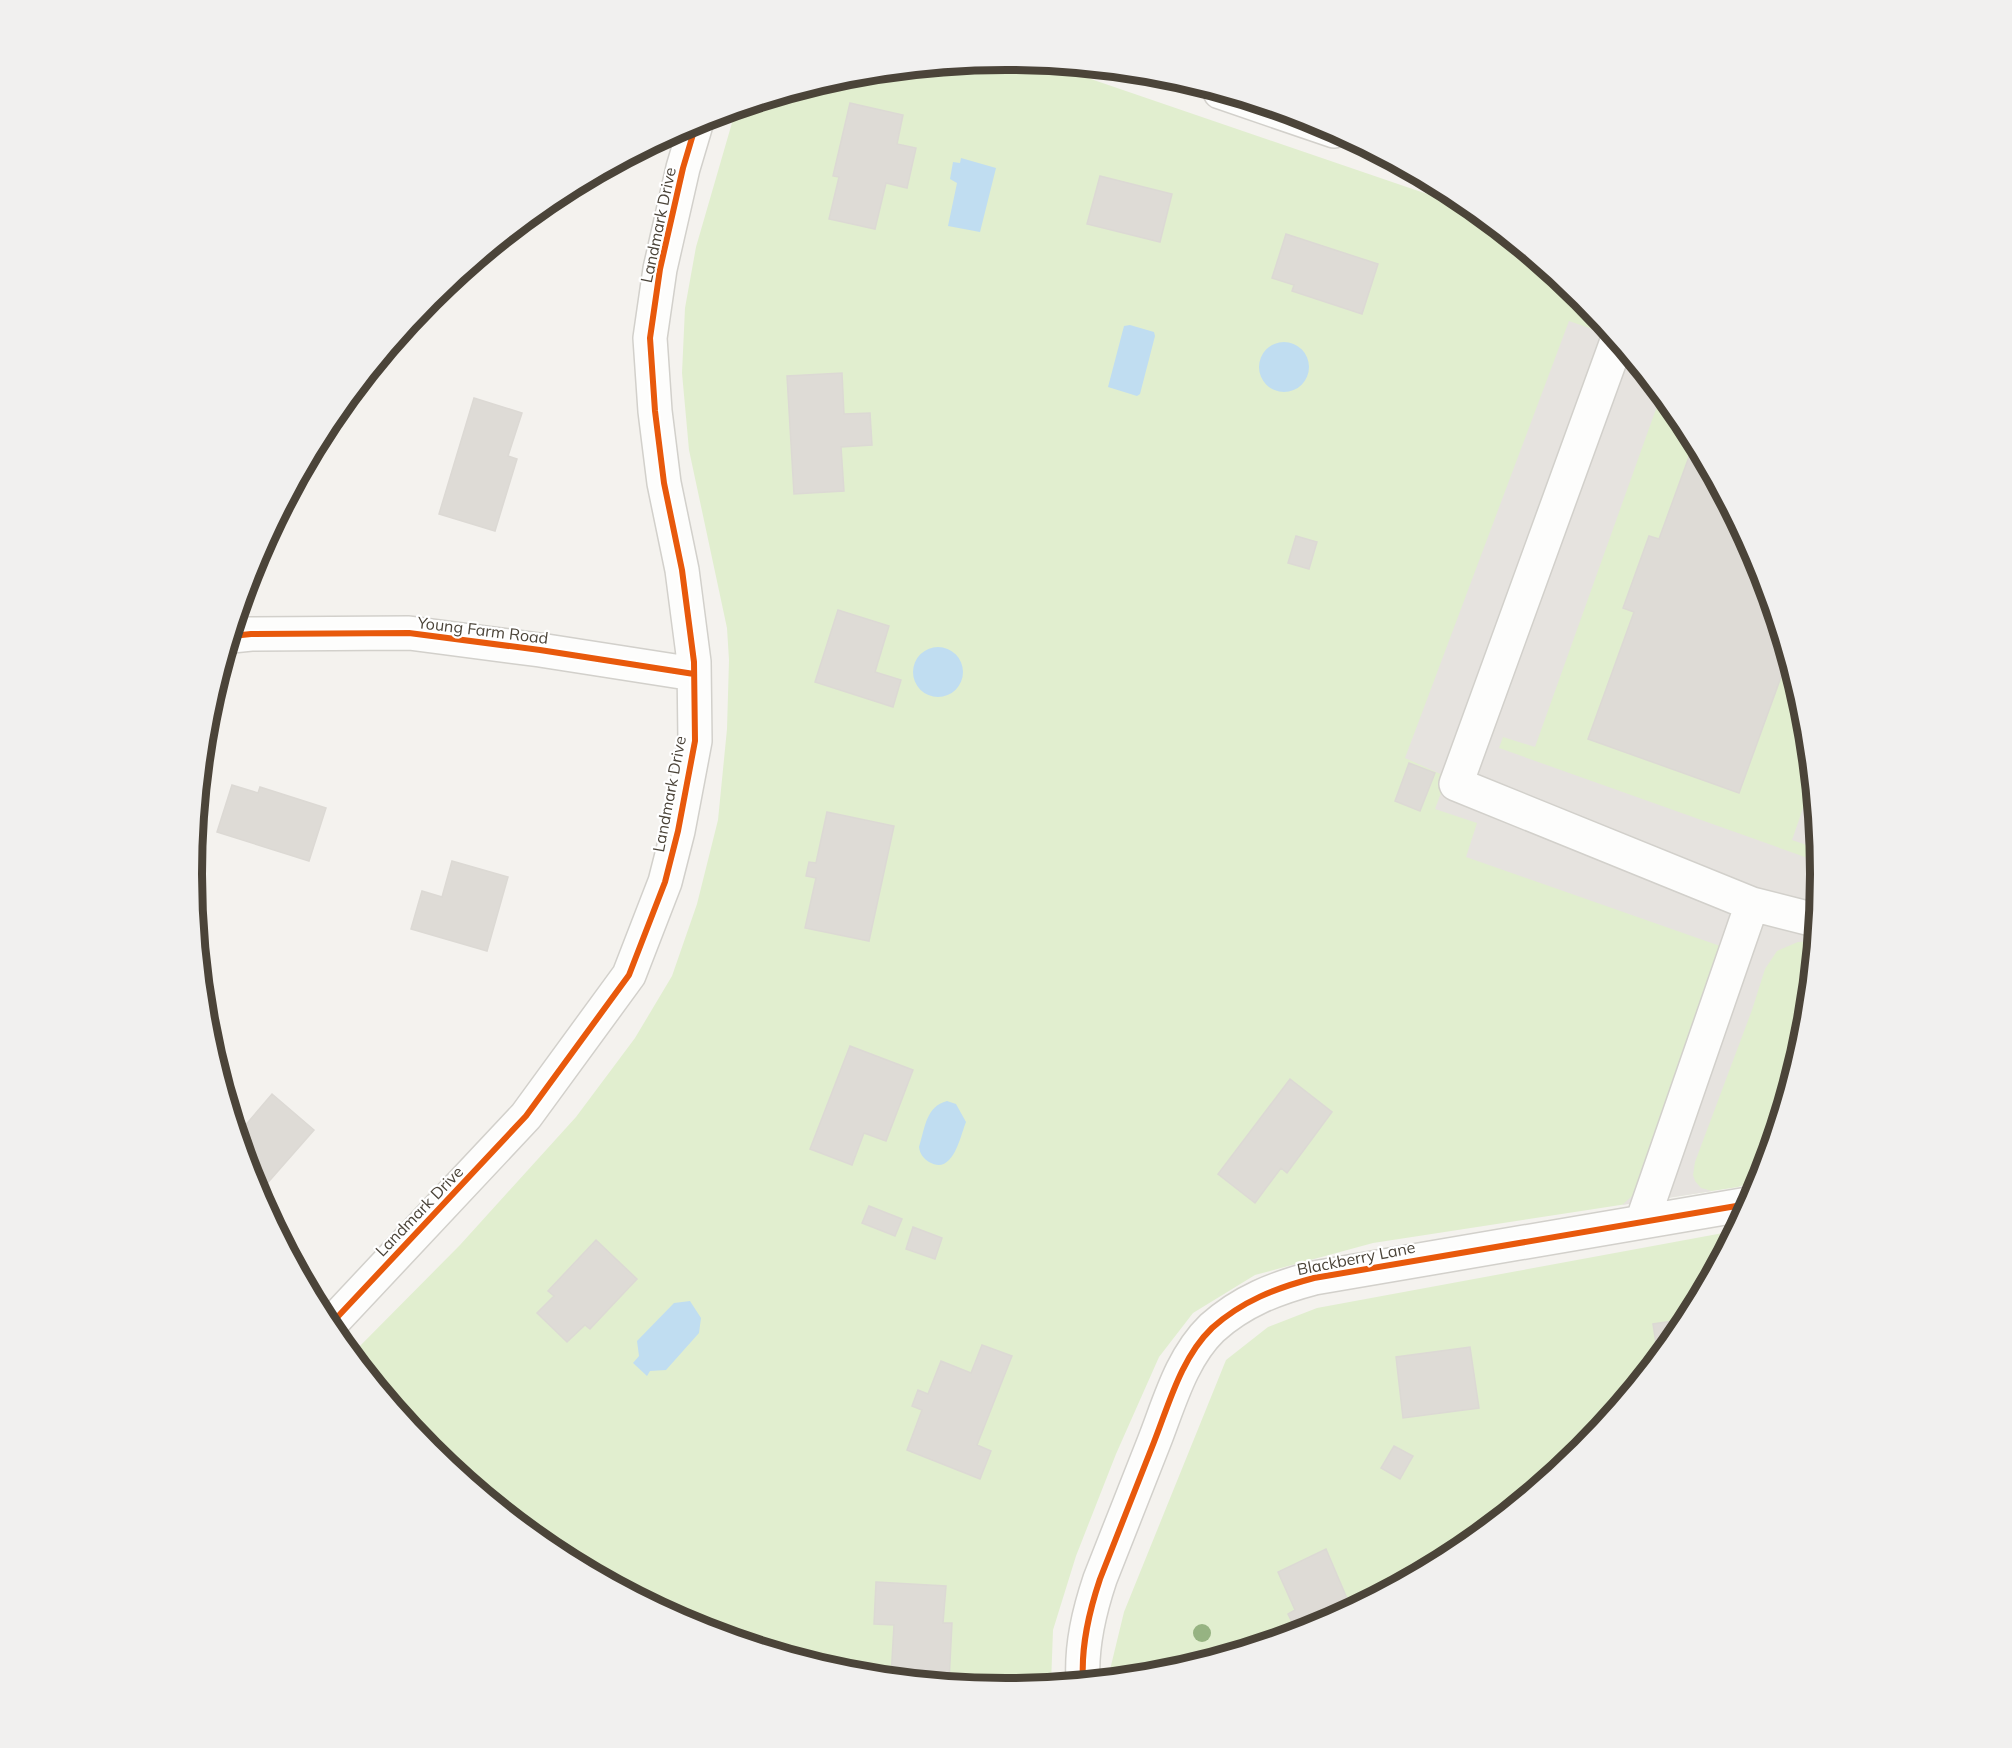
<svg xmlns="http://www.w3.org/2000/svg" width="2012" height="1748" font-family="Mulish,sans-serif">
<rect width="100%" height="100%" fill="#f4f2ee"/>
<!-- green -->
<path fill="#e1eecf" d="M1006 60 1047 64 1474 210 1582 299 1683 422 1758 563 1804 716 1820 874 1804 1033 1760 1179 1738 1187 1373 1243 1255 1275 1193 1313 1159 1357 1116 1454 1076 1556 1053 1630 1051 1684 1006 1688 847 1672 694 1626 553 1551 430 1449 352 1354 460 1245 576 1117 635 1038 672 976 697 904 718 820 727 729 729 660 727 628 689 450 682 373 685 308 696 247 736 109 848 76Z
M1734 1231 1683 1327 1581 1450 1458 1551 1317 1626 1164 1672 1108 1678 1124 1612 1226 1360 1268 1327 1317 1308Z"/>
<!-- parking -->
<path fill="#e6e3df" d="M1569 321 1598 331 1602 323 1661 395 1535 747 1503 737 1499 748 1819 862 1820 874 1813 941 1798 942 1777 951 1765 969 1752 1010 1695 1162 1693 1175 1695 1181 1701 1188 1712 1191 1622 1205 1639 1190 1723 947 1466 857 1477 823 1435 809 1447 777 1405 758Z
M1811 785 1818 849 1792 840Z"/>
<!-- water -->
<path fill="#c0ddf1" d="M961 158 996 168 980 232 948 226 957 183 950 179 953 162 960 163Z
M1130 325 1154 332 1155 336 1140 394 1137 396 1108 387 1124 326Z
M1259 367a25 25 0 1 1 50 0a25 25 0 1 1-50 0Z
M913 672a25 25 0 1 1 50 0a25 25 0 1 1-50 0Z
M947 1101 956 1104 966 1122C960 1137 953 1176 929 1162 923 1158 920 1154 919 1147 925 1128 926 1106 947 1101Z
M690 1301 701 1318 699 1333 666 1370 650 1371 647 1376 633 1363 639 1356 637 1341 674 1303Z"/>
<!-- building -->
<path fill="#dedbd6" stroke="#dcd9d4" stroke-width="1.5" d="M850 103 903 115 897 144 916 148 907 188 886 183 875 229 829 219 839 177 833 176Z
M1100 176 1172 194 1160 242 1087 224Z
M1286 234 1378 264 1362 314 1292 291 1294 285 1272 278Z
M842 373 844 414 870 413 872 445 841 447 844 491 794 494 787 376Z
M474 398 522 413 508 456 517 459 495 531 439 514Z
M1694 443 1758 563 1790 668 1785 666 1739 793 1588 739 1634 612 1623 608 1649 536 1659 539Z
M1296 536 1317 542 1309 569 1288 563Z
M838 610 889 626 875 672 901 680 893 707 815 682Z
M1409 763 1435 773 1420 811 1395 801Z
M232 785 258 793 260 787 326 808 309 861 217 832Z
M827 812 894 826 869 941 805 928 816 878 806 876 809 862 816 863Z
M452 861 508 877 487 951 411 929 422 891 442 897Z
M850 1046 913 1070 886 1141 864 1133 852 1165 810 1149Z
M1290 1079 1332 1112 1287 1173 1281 1168 1255 1203 1218 1174Z
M272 1094 314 1130 264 1187 251 1177 238 1134Z
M869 1206 902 1219 895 1236 862 1223Z
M913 1227 942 1238 935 1259 906 1249Z
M596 1240 637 1279 590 1329 585 1325 567 1342 537 1313 554 1296 548 1291Z
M1687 1319 1683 1327 1658 1357 1653 1324Z
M982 1345 1012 1356 977 1445 991 1451 980 1479 907 1450 922 1410 912 1406 918 1390 928 1394 941 1361 971 1373Z
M1470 1347 1479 1408 1403 1418 1396 1357Z
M1394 1446 1413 1456 1400 1479 1381 1468Z
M1326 1549 1351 1608 1317 1626 1297 1632 1288 1614 1295 1610 1278 1572Z
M876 1582 946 1586 943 1623H952L949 1682 891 1677 894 1625 874 1624Z"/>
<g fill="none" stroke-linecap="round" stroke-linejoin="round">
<!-- minor casing -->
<g stroke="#d2d0cb" stroke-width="36">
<path id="minor" d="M1220 92 1334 131
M1617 341 1456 784 1752 904 1642 1222
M232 636 251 634 409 633 540 650 694 674
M1752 904 1815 920
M329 1326 526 1116 629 975 665 882 678 831 695 741 694 662 682 570 664 483 655 411 650 338 660 269 683 168 697 121
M1083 1680C1081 1645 1089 1612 1100 1579 1118 1533 1136 1488 1154 1442 1169 1404 1181 1358 1212 1328 1242 1301 1276 1288 1314 1278L1748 1204"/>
</g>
<!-- minor -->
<use href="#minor" stroke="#fdfdfc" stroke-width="33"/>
<!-- cycleway casing -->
<g stroke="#fff" stroke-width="10">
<path id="cycleway" d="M232 636 251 634 409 633 540 650 694 674
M329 1326 526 1116 629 975 665 882 678 831 695 741 694 662 682 570 664 483 655 411 650 338 660 269 683 168 697 121
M1083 1680C1081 1645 1089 1612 1100 1579 1118 1533 1136 1488 1154 1442 1169 1404 1181 1358 1212 1328 1242 1301 1276 1288 1314 1278L1748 1204"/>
</g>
<!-- cycleway -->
<use href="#cycleway" stroke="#e8590c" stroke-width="6"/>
</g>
<!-- trees -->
<circle fill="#96b382" cx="1202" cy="1633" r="9"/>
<g text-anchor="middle" stroke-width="4.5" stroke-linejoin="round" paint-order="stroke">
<!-- street labels -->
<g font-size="16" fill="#4b4439" stroke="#fff">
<text transform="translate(658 225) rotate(-78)" y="6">Landmark Drive</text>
<text transform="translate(483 630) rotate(7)" y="6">Young Farm Road</text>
<text transform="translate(669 794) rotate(-79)" y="6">Landmark Drive</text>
<text transform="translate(419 1211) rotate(-46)" y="6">Landmark Drive</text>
<text transform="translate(1356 1258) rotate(-11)" y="6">Blackberry Lane</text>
</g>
</g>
<!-- crop -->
<path d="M0 0H2012V1748H0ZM202 874a804 804 0 1 1 1608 0a804 804 0 1 1-1608 0Z" fill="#f1f0ef" fill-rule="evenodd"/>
<path fill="none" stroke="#4b4439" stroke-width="8" d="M202 874a804 804 0 1 1 1608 0a804 804 0 1 1-1608 0Z"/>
</svg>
